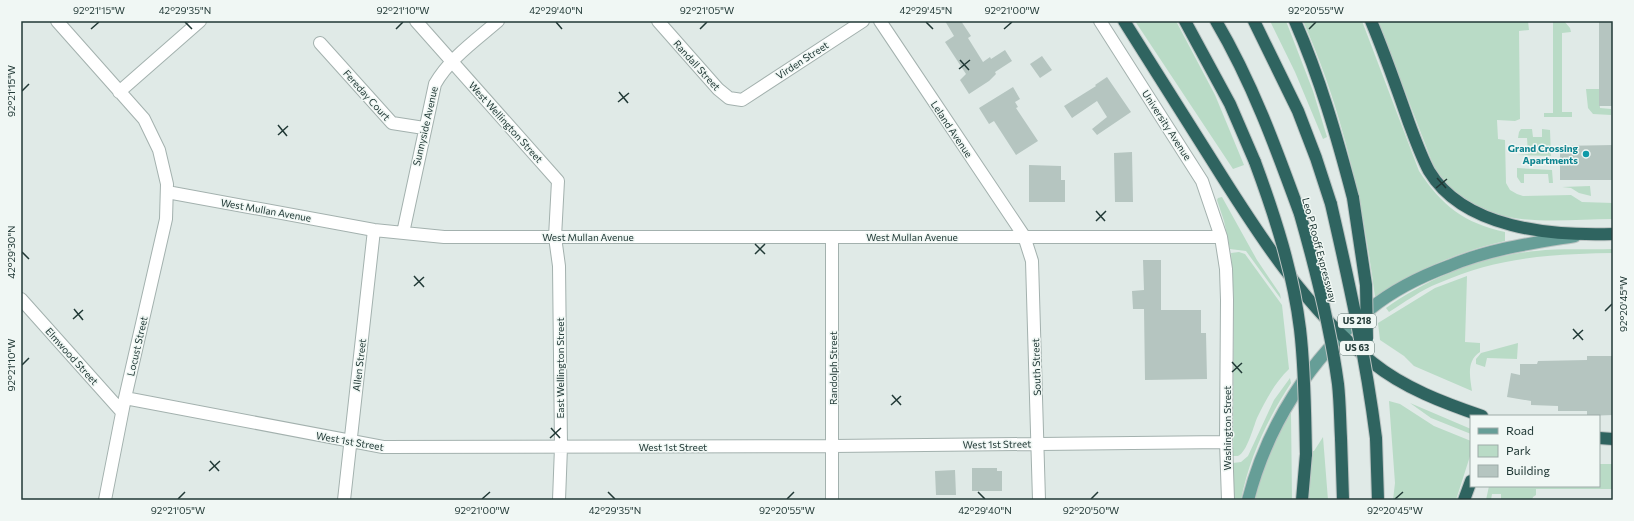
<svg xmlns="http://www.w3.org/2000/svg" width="1634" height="521" font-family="Commissioner,sans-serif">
<rect width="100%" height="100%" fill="#e0eae7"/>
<!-- green -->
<path fill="#b9dbc6" d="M1135 21H1176L1215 95 1244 165 1233 169Z
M1270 21H1286L1313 91 1327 137 1323 139 1295 72Z
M1303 21H1362L1419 171C1442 206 1464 223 1505 232V241C1456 252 1418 270 1375 297 1363 203 1342 108 1303 21Z
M1378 21H1528L1529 30 1519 31 1520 119 1515 121 1497 120 1498 139 1505 140 1506 183 1510 190 1517 194 1523 196 1571 195 1582 202 1613 203V219C1564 219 1502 229 1461 197 1450 189 1442 178 1434 167Z
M1544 21H1564L1570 28 1571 32 1562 33V112H1572V117H1544V113H1553V22Z
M1586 89H1599L1600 108 1611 109V115L1593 114 1588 108Z
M1532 129 1533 137H1542V129L1550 130 1551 156 1517 155 1528 154 1527 138H1518L1519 132 1521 129Z
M1517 168 1552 170 1553 183H1549L1548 174H1524V183H1521L1517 177Z
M1590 186 1591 196 1579 193 1571 188 1562 187Z
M1222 197 1257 260 1280 294 1281 299 1246 251 1230 249 1224 221 1217 200 1218 198Z
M1613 249V253C1550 254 1498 257 1439 283 1421 290 1405 302 1389 312L1386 308C1430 277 1482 256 1536 251 1561 248 1588 250 1613 249Z
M1239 252 1245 254 1282 305 1289 369C1276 381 1265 401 1257 418 1253 428 1247 452 1238 456H1233L1234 304 1231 253Z
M1467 276 1465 342 1480 343V352C1466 361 1470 377 1472 391L1414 366 1404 356 1380 340 1378 323 1435 288Z
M1518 343 1517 359 1487 358 1485 367 1476 364V359L1481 353Z
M1290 378 1291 383C1268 418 1249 458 1241 500H1233V463L1241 462 1248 456 1274 400Z
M1389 401 1400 404 1434 426 1471 441V453L1456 500H1393L1395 483Z
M1410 403 1471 429V434L1431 418Z
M1291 412 1292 500H1255C1261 469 1274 438 1291 412Z
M1323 437 1328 500H1307L1310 451H1314Z
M1599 464H1613V489H1536V495L1533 497 1532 500H1501V494H1492L1491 500H1486L1489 486H1599Z"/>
<!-- building -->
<path fill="#b5c5c0" d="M945 21H961L971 36 968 38 983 62 990 57 991 59 1005 50 1012 61 995 72 996 74 989 81 969 94 960 80 966 74 945 42 954 36Z
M1599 21H1613V106H1599Z
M1042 56 1052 70 1040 78 1030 64Z
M1107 77 1131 112 1097 135 1092 129 1107 117 1097 101 1072 118 1064 106 1096 86 1095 85Z
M1013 87 1020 99 1015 102 1018 107 1016 108 1038 141 1016 155 994 121 989 124 979 108Z
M1613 145V180H1560V146Z
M1132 152 1133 202H1115L1114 153Z
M1029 165 1061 166V180H1065V202H1029Z
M1143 260H1161V310H1201V333H1206L1207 379 1145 380 1144 309H1133L1132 291 1144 290Z
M1587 356H1613V415L1587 416V411H1558V406L1531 405V401L1507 397 1511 373 1520 375V364H1537L1538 361 1587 360Z
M972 468H997V471H1002V491H972Z
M955 470 956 495H936L935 471Z"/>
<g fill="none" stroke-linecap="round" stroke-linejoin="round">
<!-- minor casing -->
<g stroke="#a3b1ae" stroke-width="14">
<path id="minor" d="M57 21 144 119 159 150 167 184 166 219 125 398 105 500
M416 21 558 181 555 237 559 266 561 447 559 500
M658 21 718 89 729 98 742 100 863 21
M880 21 1024 236 1032 261 1039 500
M1100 21 1202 181 1221 237 1226 269 1227 300 1226 442 1228 500
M320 43 392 123 424 128
M119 92 200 21
M167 192 374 230 444 237H1221
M403 233 435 84C449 59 476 40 498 21
M21 299 122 412
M125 398 383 447 833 446 1226 442
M344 500 374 230
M832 500V237"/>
</g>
<!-- major casing -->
<g stroke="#bcc4c3" stroke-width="14">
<path id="major" d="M1248 500C1267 426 1310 358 1370 309 1392 291 1422 276 1449 266 1489 249 1533 243 1575 236"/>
</g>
<!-- highway casing -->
<g stroke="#bcc4c3" stroke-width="14">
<path id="highway" d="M1124 21C1154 68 1183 115 1213 162 1258 234 1306 309 1373 363 1404 388 1444 403 1482 416
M1185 21 1230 104 1255 162
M1216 21C1252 82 1276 148 1300 214
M1254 21 1298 111 1316 158 1331 204
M1295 21C1320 78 1337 137 1353 198
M1371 21C1385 54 1397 89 1409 123 1415 139 1421 156 1429 171 1464 229 1552 236 1613 234
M1341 438 1343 500
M1376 438 1378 500
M1599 438 1613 439
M1302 500 1306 454
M1464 500 1471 481"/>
</g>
<!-- minor -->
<use href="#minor" stroke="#fff" stroke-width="12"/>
<!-- major -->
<use href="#major" stroke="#669e97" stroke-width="12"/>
<!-- highway -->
<use href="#highway" stroke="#2f6460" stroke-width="12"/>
<!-- highway-bridge casing -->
<g stroke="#bcc4c3" stroke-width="14" stroke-linecap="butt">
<path id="highway-bridge" d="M1255 162C1275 216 1293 272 1300 329 1305 371 1305 412 1306 454
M1353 198 1366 285 1367 339
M1331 204C1349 282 1366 359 1376 438
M1300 214C1316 270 1330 326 1338 384 1340 402 1340 420 1341 438"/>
</g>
<!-- highway-bridge -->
<use href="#highway-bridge" stroke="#2f6460" stroke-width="12"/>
</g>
<!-- ticks -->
<path fill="none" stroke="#213936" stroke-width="1.5" d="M185 22 192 29M556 22 562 29M926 22 933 29M91 29 99 22M396 29 403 22M700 29 707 22M1004 29 1012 22M1309 29 1316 22M960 60 969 70M959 69 970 60M22 91 29 84M619 92 628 103M618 102 629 93M278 125 287 136M278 135 288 126M1437 178 1446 188M1436 188 1447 179M1096 211 1105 221M1096 221 1106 211M755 244 765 254M22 252 29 259M755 254 765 244M414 276 424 287M414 286 424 277M74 309 83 320M1605 311 1612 304M73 319 83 310M1573 329 1583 340M1573 339 1583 330M1232 362 1242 373M22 365 29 358M1232 372 1242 363M892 395 901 405M891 405 901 396M551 428 560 438M550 438 561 428M210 461 219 471M209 471 220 461M608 492 615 499M978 492 985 499M178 499 185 492M482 499 490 492M787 499 794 492M1091 499 1098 492M1395 499 1403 492"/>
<!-- markers -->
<circle fill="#0f9aa8" stroke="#f0f7f4" stroke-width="1.5" cx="1586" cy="154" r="4"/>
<g text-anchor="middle" stroke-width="3" stroke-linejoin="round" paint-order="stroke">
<!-- shield labels -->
<g fill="#f0f7f4" stroke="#5f726f" stroke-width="1">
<rect x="1338" y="314" width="38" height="14" rx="3"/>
<rect x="1340" y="341" width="34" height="14" rx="3"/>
</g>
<g font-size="9" font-weight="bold" fill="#213936">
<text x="1357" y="324">US 218</text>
<text x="1357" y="351">US 63</text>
</g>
<!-- street labels -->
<g font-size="10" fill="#213936" stroke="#f0f7f4">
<text transform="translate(802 60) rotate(-33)" y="4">Virden Street</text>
<text transform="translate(697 65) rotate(48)" y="4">Randall Street</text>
<text transform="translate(367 95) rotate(48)" y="4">Fereday Court</text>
<text transform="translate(506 122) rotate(48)" y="4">West Wellington Street</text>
<text transform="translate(1167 125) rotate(57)" y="4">University Avenue</text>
<text transform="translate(425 126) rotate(-77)" y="4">Sunnyside Avenue</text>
<text transform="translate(952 129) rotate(56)" y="4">Leland Avenue</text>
<text transform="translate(266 210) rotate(10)" y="4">West Mullan Avenue</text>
<text x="588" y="241">West Mullan Avenue</text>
<text x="912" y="241">West Mullan Avenue</text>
<text transform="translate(1320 250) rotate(75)" y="4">Leo P Rooff Expressway</text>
<text transform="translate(137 346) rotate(-77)" y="4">Locust Street</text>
<text transform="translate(72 356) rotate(48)" y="4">Elmwood Street</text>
<text transform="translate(359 365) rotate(-83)" y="4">Allen Street</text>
<text transform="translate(1036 367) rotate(-92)" y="4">South Street</text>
<text transform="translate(560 368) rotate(-90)" y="4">East Wellington Street</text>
<text transform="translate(833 368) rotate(-90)" y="4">Randolph Street</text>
<text transform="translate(1227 428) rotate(-90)" y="4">Washington Street</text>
<text transform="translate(350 441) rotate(10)" y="4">West 1st Street</text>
<text transform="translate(997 444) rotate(-1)" y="4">West 1st Street</text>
<text x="673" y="451">West 1st Street</text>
</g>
<!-- culture labels -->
<g font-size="10" font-weight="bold" fill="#0d838f" stroke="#f0f7f4" text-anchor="end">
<text x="1578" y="152">Grand Crossing<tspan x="1578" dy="12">Apartments</tspan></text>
</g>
</g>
<!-- border -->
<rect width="1634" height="521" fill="none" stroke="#f0f7f4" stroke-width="44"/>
<!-- legend -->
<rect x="1470" y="415" width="130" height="72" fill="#f0f7f4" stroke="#9daba8"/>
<rect x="1478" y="428" width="20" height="6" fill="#669e97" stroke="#9daba8"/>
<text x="1506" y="435" font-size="12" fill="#213936">Road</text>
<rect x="1478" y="445" width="20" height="12" fill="#b9dbc6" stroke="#9daba8"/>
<text x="1506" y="455" font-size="12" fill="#213936">Park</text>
<rect x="1478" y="465" width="20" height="12" fill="#b5c5c0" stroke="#9daba8"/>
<text x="1506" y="475" font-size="12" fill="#213936">Building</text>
<rect x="22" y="22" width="1590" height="477" fill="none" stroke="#213936" stroke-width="1.5"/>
<g font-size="10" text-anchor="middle" fill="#213936">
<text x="99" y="14">92°21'15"W</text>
<text x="185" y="14">42°29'35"N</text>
<text x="403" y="14">92°21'10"W</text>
<text x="556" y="14">42°29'40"N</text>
<text x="707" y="14">92°21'05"W</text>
<text x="926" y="14">42°29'45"N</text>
<text x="1012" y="14">92°21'00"W</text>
<text x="1316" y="14">92°20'55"W</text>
<text transform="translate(11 91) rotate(-90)" y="4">92°21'15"W</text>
<text transform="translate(11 252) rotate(-90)" y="4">42°29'30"N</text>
<text transform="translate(1623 304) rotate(-90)" y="4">92°20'45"W</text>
<text transform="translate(11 365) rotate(-90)" y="4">92°21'10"W</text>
<text x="178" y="514">92°21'05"W</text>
<text x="482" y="514">92°21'00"W</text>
<text x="615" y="514">42°29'35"N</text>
<text x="787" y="514">92°20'55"W</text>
<text x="985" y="514">42°29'40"N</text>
<text x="1091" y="514">92°20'50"W</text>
<text x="1395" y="514">92°20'45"W</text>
</g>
</svg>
